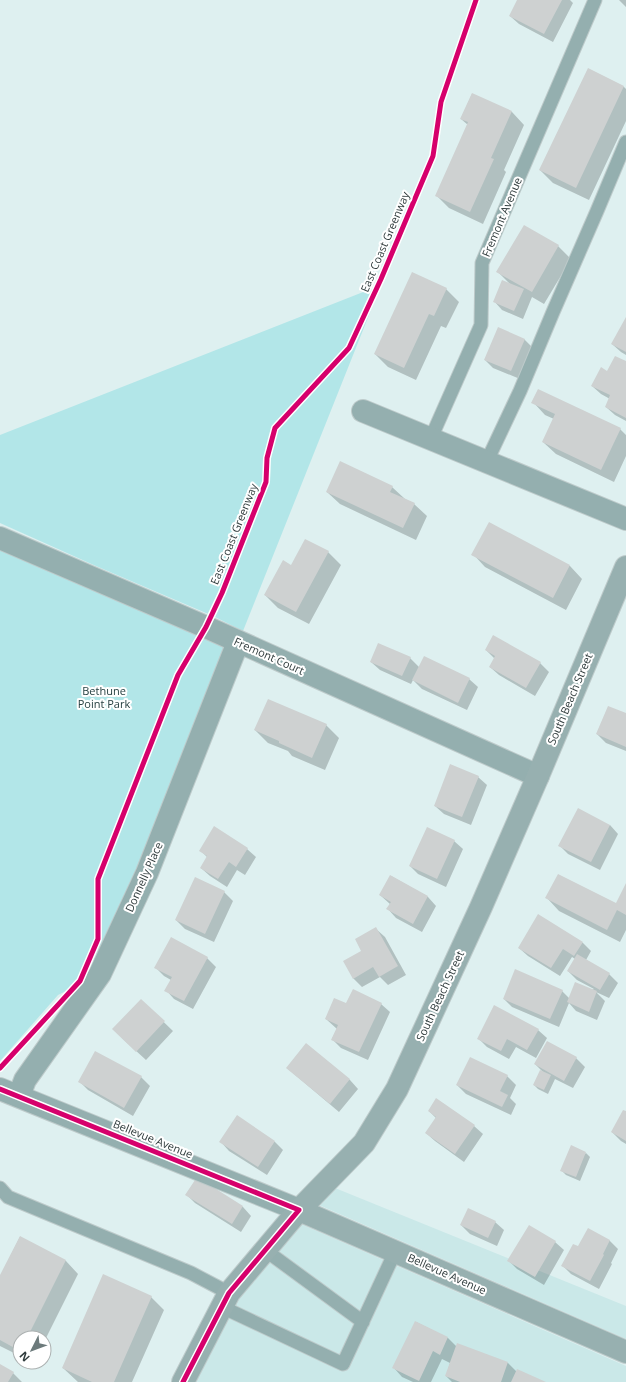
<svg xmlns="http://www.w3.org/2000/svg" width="626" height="1382" font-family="'Open Sans',sans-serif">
<rect width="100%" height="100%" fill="#def0f0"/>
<!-- built -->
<path fill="#cae8e8" d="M335 1188 626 1306V1339L319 1205Z
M301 1224 626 1366V1382H196L239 1298Z"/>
<!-- green -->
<path fill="#b2e6e8" d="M381 285 243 631 213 616 96 566 0 523V435Z
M0 535 238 642 100 974 58 995 0 1061Z"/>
<!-- shadow -->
<path fill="#0003" d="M518 0H570L573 3 553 42 519 24 510 16Z
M619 0H626V7Z
M588 70 624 87 626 89V121L589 200 553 183 540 170Z
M472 94 512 112 524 125 504 170 506 172 483 224 449 208 437 196 468 125 461 119Z
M558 246 571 259 544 304 532 297 523 319 502 310 494 301 510 284 498 272Z
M446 289 459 302 446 328 441 326 416 380 388 367 375 354Z
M626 319V355L621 352 612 344Z
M524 339 533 348 520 379 493 368 485 360Z
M626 363V421L615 415 606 407 610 399 601 394 592 386 608 373Z
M533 402 620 429 626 435V456L614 482 556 454 543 442 554 419 545 415Z
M392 487 405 499 414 504 427 516 416 540 340 504 327 492Z
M328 552 341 565 309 624 278 608 265 595Z
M473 554 570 566 582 579 566 610 485 567Z
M486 650 540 663 549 672 535 696 499 675 490 667 495 659Z
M410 658 420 668 469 679 478 687 467 710 422 689 413 680 411 684 380 670 371 662Z
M626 714V751L606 743 597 734Z
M326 725 339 738 325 770 292 756 288 751 268 743 255 730Z
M478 777 487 785 471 825 444 814 435 806Z
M610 825 618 834 600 870 568 854 560 846Z
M454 841 463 849 446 887 418 874 410 866Z
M247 849 256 857 245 875 237 870 227 887 210 876 201 868 208 858 200 850Z
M391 876 428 897 436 906 422 932 396 918 388 909 390 904 380 895Z
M626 885V930L620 942 559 911 547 898 616 905Z
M224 892 233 901 214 942 185 929 176 920Z
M539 916 583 943 591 951 586 960 609 974 618 983 609 998 596 992 605 1001 597 1020 576 1011 569 1003 559 1027 512 1007 504 999 562 991 569 998 594 989 577 980 568 971 575 959 572 957 560 976 528 956 519 948Z
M376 929 385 937 406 975 388 985 380 977 362 987 353 978 363 951Z
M207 958 216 967 193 1009 174 999 166 990 171 980 164 976 156 968Z
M141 1000 173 1031 146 1060 122 1038Z
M381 1004 390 1012 368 1060 341 1048 332 1039 337 1029 326 1019 347 1005Z
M538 1030 547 1038 536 1058 516 1047 509 1059 487 1047 478 1038Z
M306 1044 350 1080 358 1089 339 1112 287 1068Z
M576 1058 585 1067 573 1088 555 1079 548 1094 538 1089 534 1085 544 1073 535 1064Z
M507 1076 516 1085 510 1098 516 1104 511 1115 466 1094 457 1085Z
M141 1077 150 1086 133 1116 88 1090 80 1082Z
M429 1111 474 1126 483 1134 464 1162 435 1141 426 1133 436 1118Z
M626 1112V1144L621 1141 612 1132Z
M237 1117 275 1142 283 1150 267 1175 229 1151 221 1142Z
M586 1153 590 1157 580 1181 566 1175 562 1171Z
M197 1178 243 1207 251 1216 241 1232 195 1203 187 1195Z
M495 1222 504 1230 497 1246 470 1234 461 1225Z
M20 1237 66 1261 78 1274 44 1342V1338H20V1356L0 1346V1277Z
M609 1240 618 1249 611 1263 612 1264 599 1289 571 1274 562 1265 578 1248Z
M555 1242 564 1250 544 1285 517 1269 509 1261Z
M151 1297 164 1310 132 1382H78L63 1368Z
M416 1322 448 1338 456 1346 508 1363 517 1372 543 1382H452L446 1376 450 1363 442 1359 431 1382H413L402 1377 394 1368Z
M0 1365 13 1373 22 1382H0Z"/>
<!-- building -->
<path fill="#ced1d1" d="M517 0H562L544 34 509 16Z
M588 68 624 86 576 188 539 170Z
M472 93 512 111 491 158 494 159 470 212 435 196 468 122 460 119Z
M524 225 559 245 532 292 496 272Z
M412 272 447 288 434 316 429 314 404 368 374 354Z
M502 280 524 289 514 311 493 302Z
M626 317V352L611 344Z
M498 327 525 339 511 371 484 360Z
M615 356 626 361V418L605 407 610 395 591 386 601 367 607 371Z
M538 389 621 428 601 470 542 442 555 414 531 403Z
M340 461 393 486 390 492 415 503 403 528 326 492Z
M489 522 570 565 553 598 471 555Z
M305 539 329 551 296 612 264 595 283 560 291 565Z
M493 635 541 662 526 688 489 667 495 656 485 650Z
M378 643 411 657 402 676 370 662Z
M424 656 470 678 458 703 412 680Z
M268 699 327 724 312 758 279 743V741L254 730Z
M608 706 626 713V747L596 734Z
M450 764 479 776 462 817 434 806Z
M578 808 610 825 591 862 558 846Z
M214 826 248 848 236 867 229 862 218 879 200 868 207 856 199 851Z
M427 827 455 840 437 879 409 866Z
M558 874 616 903 626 883V915L617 910 607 930 545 898Z
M390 875 428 896 413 924 386 909 391 902 379 895Z
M195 877 225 891 205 934 175 920Z
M538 914 583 942 574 956 563 949 551 968 518 948Z
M376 927 398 966 379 977 373 967 353 979 343 961 361 951 355 939Z
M171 937 208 957 184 1001 164 991 172 977 154 968Z
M577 954 610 973 600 990 567 971Z
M515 969 563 990 550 1019 503 999Z
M575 982 597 991 589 1012 567 1002Z
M353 989 382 1003 359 1052 331 1040 338 1025 325 1019 334 998 346 1003Z
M141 999 165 1021 136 1052 112 1029Z
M494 1005 539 1029 527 1050 507 1039 501 1051 477 1039Z
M547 1041 577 1057 564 1081 534 1064Z
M306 1043 350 1079 330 1104 286 1068Z
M95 1051 142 1076 124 1108 78 1082Z
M470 1057 508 1075 500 1091 508 1095 502 1107 456 1085Z
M540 1070 551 1075 544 1090 533 1085Z
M436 1098 475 1125 455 1154 425 1133 436 1117 428 1111Z
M623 1110 626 1111V1141L611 1132Z
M237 1115 275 1141 258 1167 219 1142Z
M571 1145 586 1152 576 1177 560 1171Z
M197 1177 243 1206 232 1224 185 1195Z
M468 1208 496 1221 488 1238 460 1225Z
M529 1225 556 1241 535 1277 507 1261Z
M588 1228 610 1240 603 1254 604 1255 590 1281 561 1266 573 1244 578 1246Z
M20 1236 66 1260 27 1338H20V1351L0 1340V1275Z
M103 1274 152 1296 114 1382H92L62 1368Z
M415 1321 448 1337 440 1355 433 1351 419 1381 392 1368Z
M457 1343 508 1362 501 1382H460L445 1376Z
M0 1364 14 1372 8 1382H0Z
M517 1369 546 1382H511Z"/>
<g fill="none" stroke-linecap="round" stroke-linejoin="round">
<!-- lane casing -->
<g stroke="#bdcaca" stroke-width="15">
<path id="lane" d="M431 438 481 325 482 263 595 0
M487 461 520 391 553 312 597 211 626 142
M0 1188 8 1197 191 1273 229 1293
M265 1250 363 1322
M222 1307 343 1364 395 1252"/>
</g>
<!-- street casing -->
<g stroke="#bdcaca" stroke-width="24">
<path id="street" d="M363 411 626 519
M0 538 206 627 538 776
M0 1089 299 1210
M19 1096 25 1080 100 974 147 873 238 642"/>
</g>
<!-- secondary casing -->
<g stroke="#bdcaca" stroke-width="24">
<path id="secondary" d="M299 1210 626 1352
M183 1382 229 1293 299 1210 364 1143 397 1089 481 907 538 776 626 567"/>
</g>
<!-- lane -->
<use href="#lane" stroke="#94afaf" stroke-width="13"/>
<!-- street -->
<use href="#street" stroke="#94afaf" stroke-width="22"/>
<!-- secondary -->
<use href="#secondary" stroke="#97b0b0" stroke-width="22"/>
<!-- cycleway casing -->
<g stroke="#fff" stroke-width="8">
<path id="cycleway" d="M0 1068 80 981 98 939V879L178 675 206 627 222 593 266 482 267 458 275 428 349 348 381 279 433 156 441 102 476 0
M0 1089 299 1210 229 1293 183 1382"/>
</g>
<!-- cycleway -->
<use href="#cycleway" stroke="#d6006c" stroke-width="5"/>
</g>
<g text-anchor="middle" stroke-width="4" stroke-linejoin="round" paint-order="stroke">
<!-- street labels -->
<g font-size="11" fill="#2f3b3c" stroke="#fff">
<text transform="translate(502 217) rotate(-67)" y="4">Fremont Avenue</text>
<text transform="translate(385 242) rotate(-67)" y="4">East Coast Greenway</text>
<text transform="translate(234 534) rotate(-68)" y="4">East Coast Greenway</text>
<text transform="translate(269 656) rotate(24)" y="4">Fremont Court</text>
<text transform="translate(570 699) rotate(-67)" y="4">South Beach Street</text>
<text transform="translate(144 877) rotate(-66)" y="4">Donnelly Place</text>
<text transform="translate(440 996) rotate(-65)" y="4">South Beach Street</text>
<text transform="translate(153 1139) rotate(22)" y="4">Bellevue Avenue</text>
<text transform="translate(447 1274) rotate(24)" y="4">Bellevue Avenue</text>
</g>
<!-- park labels -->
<g font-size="11" fill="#274142" stroke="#fff">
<text x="104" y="695">Bethune<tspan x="104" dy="13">Point Park</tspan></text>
</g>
</g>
<!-- north arrow -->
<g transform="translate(32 1350) rotate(228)"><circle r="19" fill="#ffffff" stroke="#acb1b1"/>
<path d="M0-3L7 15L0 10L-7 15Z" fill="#6c7a7b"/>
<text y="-6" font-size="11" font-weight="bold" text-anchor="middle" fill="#2f3b3c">N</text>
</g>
</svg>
